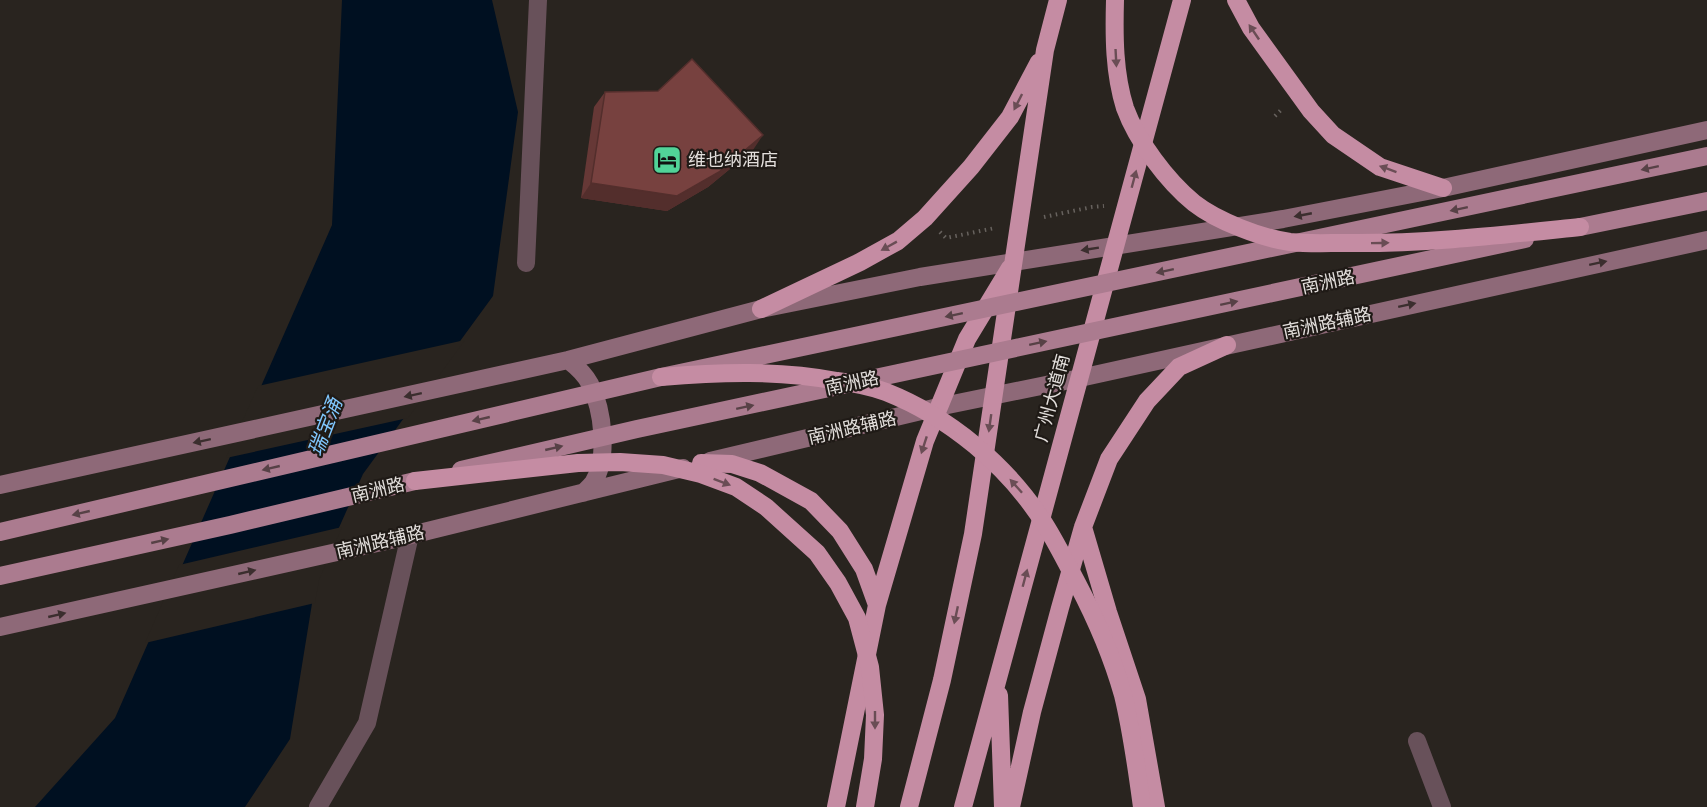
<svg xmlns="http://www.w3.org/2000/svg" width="1707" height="807" font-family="Inter,'Noto Sans SC',sans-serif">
<rect width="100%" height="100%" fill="#29241f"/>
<!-- water -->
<path fill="#001021" d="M342 0H492L518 112 493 296 363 474 316 579 290 739 245 807H35L115 718 332 225Z"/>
<!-- pier -->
<path fill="#29241f" d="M465 340 408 418 226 458 258 386Z
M342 527 319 580 315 603 145 643 179 565Z"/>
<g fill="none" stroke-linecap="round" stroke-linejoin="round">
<!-- path -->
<path stroke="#67625e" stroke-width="4" stroke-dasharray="1.5 4.5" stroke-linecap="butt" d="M1275 116 1283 108
M1044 217 1092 207 1104 206
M940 232 946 238 995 228"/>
<!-- street -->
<path stroke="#68515a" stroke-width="18" d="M526 263 538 0
M1417 741 1442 807
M318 807 367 723 410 535"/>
<!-- secondary -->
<path stroke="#8e6978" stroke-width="18" d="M568 360C577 367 585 374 590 384 603 410 609 458 593 483 590 487 586 490 583 493
M710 461 938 407 1080 378 1707 240
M0 485 568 360 761 309 920 277 1283 219 1443 188 1707 130
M0 627 395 539 683 468"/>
<!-- primary -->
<path stroke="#ab7b8f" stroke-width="18" d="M1580 227 1707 201
M0 576 230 525 415 481"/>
<!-- highway -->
<path stroke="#c58ca3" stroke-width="18" d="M1236 0 1251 28 1298 93 1311 111 1333 135 1380 167 1443 188
M761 309 860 262 898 241 925 218 971 167 1010 117 1039 62
M701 463 732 464 760 473 811 501 840 531 864 569 877 605
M1083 527 1108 612 1137 699 1156 807
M999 695 1003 807
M836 807 877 605 925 441 967 339 1010 268
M909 807 942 680 973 534 1045 50 1058 0
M963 807 1182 0
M1011 807 1032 712 1060 608 1083 527 1109 459 1147 401 1179 367 1227 345"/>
<!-- primary-bridge -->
<path stroke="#ab7b8f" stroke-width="18" d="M461 470 637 429 1525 239
M0 532 661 377 1707 156"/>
<!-- highway-bridge -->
<path stroke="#c58ca3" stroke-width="18" d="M1115 0C1114 36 1114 73 1125 108 1137 141 1167 181 1194 203 1217 221 1261 238 1290 242 1308 244 1327 243 1345 243 1424 244 1502 235 1580 227
M661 377C720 372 779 370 837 381 853 383 870 386 886 392 949 417 1007 465 1044 523 1056 542 1066 562 1077 583 1096 619 1112 656 1123 695 1132 732 1137 770 1142 807
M415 481 578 463 620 462 663 465 701 474 736 487 766 507 817 553 838 583 857 618 870 667 875 715 873 759 865 807"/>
</g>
<!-- wall -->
<path fill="#663836" d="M605 92 753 150 708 187 667 211 581 198 594 107Z"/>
<!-- shaded-wall -->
<path fill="#532e2c" d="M763 135 753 150 708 187 667 211 581 198 591 183Z"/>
<!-- building -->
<path fill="#77413f" stroke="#532e2c" stroke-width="1.5" d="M692 59 763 135 719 172 677 196 591 183 605 92 658 91Z"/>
<!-- one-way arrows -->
<defs><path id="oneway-solid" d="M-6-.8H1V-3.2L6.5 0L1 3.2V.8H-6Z" transform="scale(1.5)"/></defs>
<g fill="#6a4d55">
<use href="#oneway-solid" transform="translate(1254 32) rotate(-124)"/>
<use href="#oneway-solid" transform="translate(1116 58) rotate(87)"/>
<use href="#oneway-solid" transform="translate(1018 102) rotate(117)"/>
<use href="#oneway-solid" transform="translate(1388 169) rotate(-160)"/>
<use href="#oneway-solid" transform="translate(1134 179) rotate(-75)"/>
<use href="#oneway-solid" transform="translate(1380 243) rotate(-1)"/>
<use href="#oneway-solid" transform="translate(889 246) rotate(151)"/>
<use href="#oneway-solid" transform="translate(990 423) rotate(98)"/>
<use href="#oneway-solid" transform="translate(924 445) rotate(108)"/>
<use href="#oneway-solid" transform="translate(722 482) rotate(21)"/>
<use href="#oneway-solid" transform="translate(1016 486) rotate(-132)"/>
<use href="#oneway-solid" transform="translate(1025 578) rotate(-75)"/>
<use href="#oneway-solid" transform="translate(956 615) rotate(102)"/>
<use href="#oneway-solid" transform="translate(875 720) rotate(90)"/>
</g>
<g fill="#574146">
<use href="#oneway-solid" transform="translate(1650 168) rotate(168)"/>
<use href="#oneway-solid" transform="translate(1459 209) rotate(168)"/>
<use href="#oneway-solid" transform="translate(1165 271) rotate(168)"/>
<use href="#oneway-solid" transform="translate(1229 303) rotate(-12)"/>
<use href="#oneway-solid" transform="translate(954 315) rotate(168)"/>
<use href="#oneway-solid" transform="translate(1038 343) rotate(-12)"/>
<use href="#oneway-solid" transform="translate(745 407) rotate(-12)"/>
<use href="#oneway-solid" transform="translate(481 419) rotate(167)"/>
<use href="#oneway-solid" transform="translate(554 448) rotate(-13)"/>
<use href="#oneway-solid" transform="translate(271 468) rotate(167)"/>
<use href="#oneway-solid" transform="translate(81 513) rotate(167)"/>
<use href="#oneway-solid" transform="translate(160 541) rotate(-13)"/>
</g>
<g fill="#3b2e2e">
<use href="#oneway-solid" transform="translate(1303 215) rotate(169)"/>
<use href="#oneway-solid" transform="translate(1090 249) rotate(171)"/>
<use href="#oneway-solid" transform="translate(1598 263) rotate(-12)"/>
<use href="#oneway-solid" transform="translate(1407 305) rotate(-12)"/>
<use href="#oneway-solid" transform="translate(413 395) rotate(168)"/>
<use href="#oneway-solid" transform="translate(202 441) rotate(168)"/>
<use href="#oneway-solid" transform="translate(247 572) rotate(-13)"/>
<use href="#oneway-solid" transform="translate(57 615) rotate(-13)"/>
</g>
<!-- icons -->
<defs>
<g id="hotel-square" transform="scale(1.5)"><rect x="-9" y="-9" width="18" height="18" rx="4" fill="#51d398" stroke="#1f1a16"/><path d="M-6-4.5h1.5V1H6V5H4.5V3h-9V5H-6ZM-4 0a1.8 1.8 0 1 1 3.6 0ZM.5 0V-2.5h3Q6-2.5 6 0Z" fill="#111"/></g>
</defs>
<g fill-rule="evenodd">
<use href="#hotel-square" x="667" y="160"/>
</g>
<g text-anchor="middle" stroke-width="4.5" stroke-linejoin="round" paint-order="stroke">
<!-- poi labels -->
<g font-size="18" fill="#e3dfdc" stroke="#1f1a16" text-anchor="start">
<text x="688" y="166">维也纳酒店</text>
</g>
<!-- street labels -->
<g font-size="18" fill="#e3dfdc" stroke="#1f1a16">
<text transform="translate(1328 282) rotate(-12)" y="6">南洲路</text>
<text transform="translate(1327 323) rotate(-12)" y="6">南洲路辅路</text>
<text transform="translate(852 383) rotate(-12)" y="6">南洲路</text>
<text transform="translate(1052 398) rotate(-75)" y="6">广州大道南</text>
<text transform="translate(852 428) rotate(-13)" y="6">南洲路辅路</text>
<text transform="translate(378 490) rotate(-13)" y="6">南洲路</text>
<text transform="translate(380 542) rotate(-13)" y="6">南洲路辅路</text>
</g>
<!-- water labels -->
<g font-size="20" font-style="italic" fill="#80c7fe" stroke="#1f1a16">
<text transform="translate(325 427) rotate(-69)" y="7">瑞宝涌</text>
</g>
</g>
</svg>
